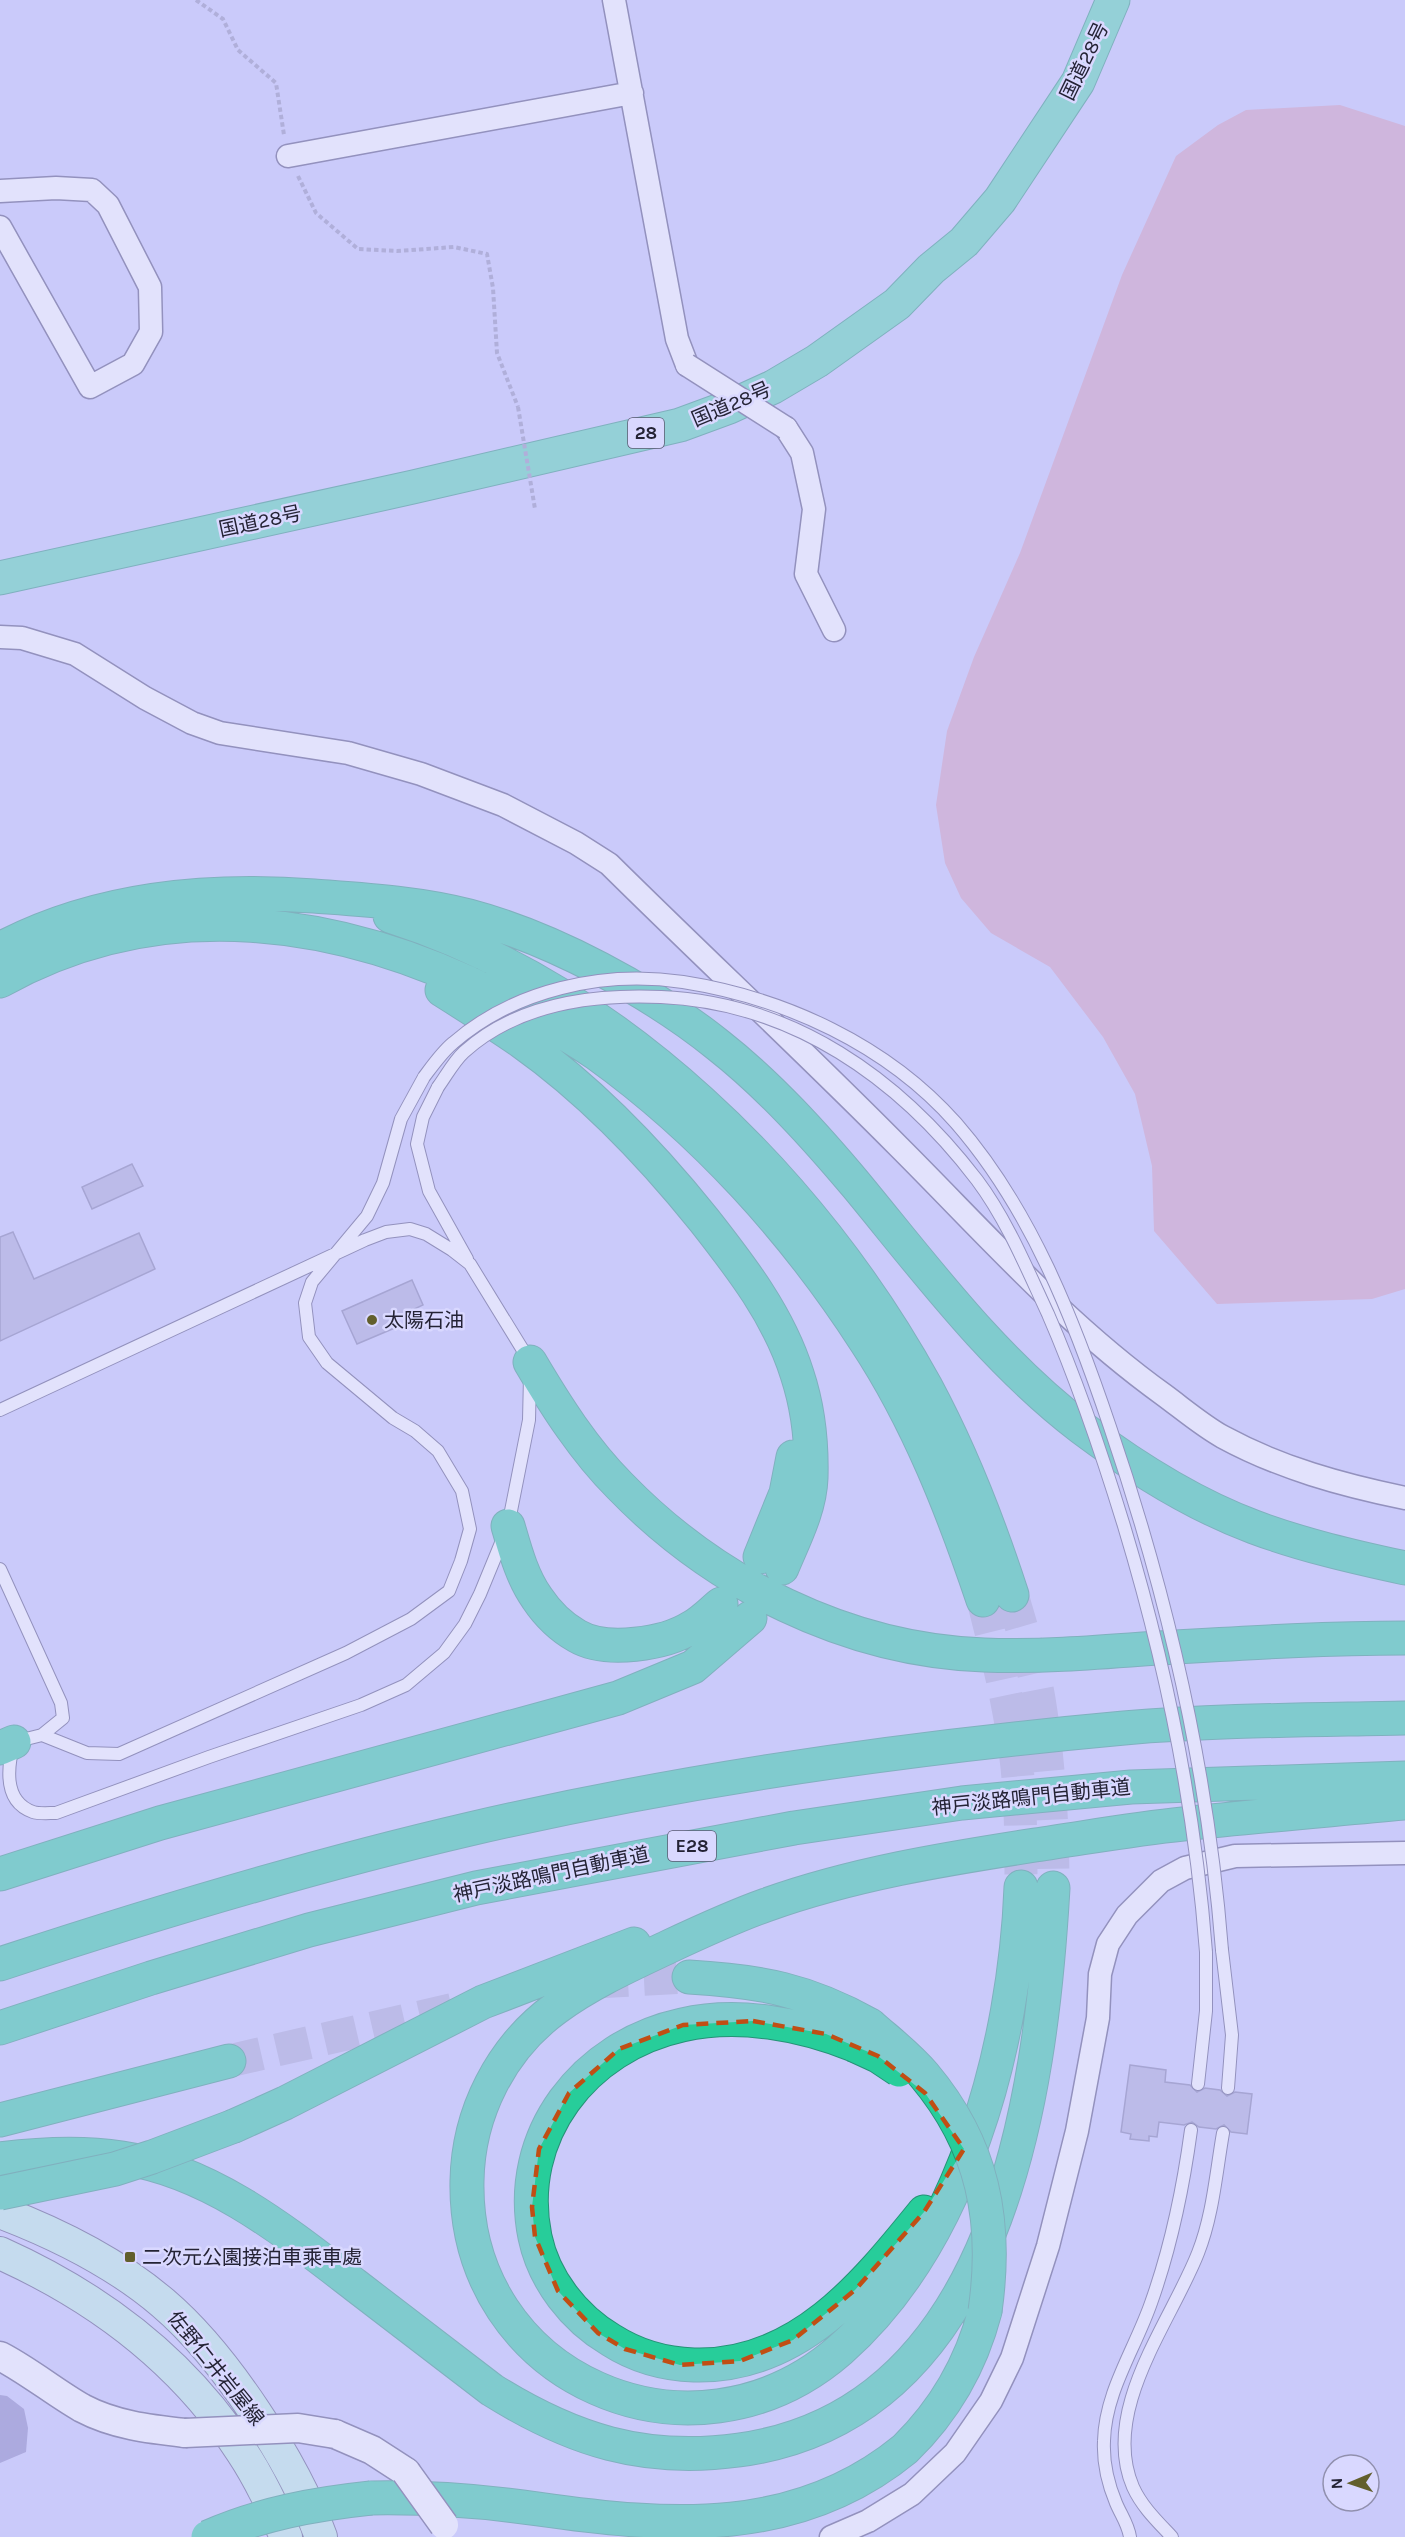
<svg xmlns="http://www.w3.org/2000/svg" width="1405" height="2537" font-family="Karla,'Noto Sans JP',sans-serif">
<rect width="100%" height="100%" fill="#cbcafa"/>
<!-- green -->
<path fill="#d49eba" d="M1340 105 1405 126V1289L1372 1299 1217 1304 1154 1231 1152 1166 1135 1094 1103 1037 1050 967 991 933 961 898 945 863 936 805 947 731 974 657 1020 553 1122 275 1176 156 1218 125 1246 110Z"/>
<!-- water -->
<path fill="#8783be" d="M0 2395 7 2396 24 2409 28 2428 26 2452 0 2463Z"/>
<!-- building -->
<path fill="#aaa8d6" stroke="#7a78a4" stroke-width="1.5" d="M132 1164 143 1186 92 1209 82 1187Z
M13 1232 34 1279 139 1233 155 1269 0 1341V1237Z
M412 1280 423 1305 393 1319 397 1327 357 1344 342 1311Z
M1130 2065 1166 2070 1165 2082 1190 2085 1197 2092 1205 2088 1220 2090 1227 2096 1235 2092 1252 2094 1247 2134 1231 2132 1224 2125 1216 2129 1199 2127 1192 2122 1184 2125 1159 2122 1157 2137 1149 2136V2141L1130 2139 1131 2134 1121 2132Z"/>
<g fill="none" stroke-linecap="round" stroke-linejoin="round">
<!-- motorway-tunnel -->
<path stroke="#aaa9d3" stroke-width="33" stroke-dasharray="33 16" stroke-linecap="butt" d="M1012 1595C1022 1629 1033 1664 1039 1699 1049 1761 1053 1824 1053 1888
M983 1600C997 1655 1011 1710 1017 1767 1021 1807 1021 1847 1021 1887
M595 1982 689 1977
M229 2061 459 2008"/>
<!-- service casing -->
<g stroke="#504d75" stroke-width="14">
<path id="service" d="M424 1077 401 1119 383 1183 367 1216 312 1282 305 1303 309 1337 327 1363 393 1418 415 1431 438 1451 462 1491 470 1529 461 1561 449 1591 411 1619 346 1653 119 1754 87 1753 42 1735 14 1742C8 1765 2 1801 33 1812 39 1814 49 1813 56 1813L209 1757 361 1705 406 1685 444 1653 465 1624 480 1594 508 1526 529 1420 530 1377
M438 1087 423 1117 417 1144 429 1191 467 1259
M0 1410 365 1240 386 1232 410 1229 426 1234 452 1250 470 1264 529 1360
M0 1569 61 1703 63 1718 42 1735
M1222 1950 1232 2035 1228 2088
M1198 2084 1206 2011V1952
M1130 2537C1128 2524 1121 2515 1116 2503 1108 2484 1103 2462 1104 2441 1105 2392 1135 2349 1151 2303 1171 2247 1183 2189 1191 2130
M1172 2537C1158 2522 1142 2507 1133 2487 1100 2410 1171 2322 1198 2253 1213 2215 1216 2173 1223 2133"/>
</g>
<!-- minor casing -->
<g stroke="#504d75" stroke-width="25">
<path id="minor" d="M614 0 677 339 687 365
M288 156 632 93
M0 191 56 188 92 190 108 205 150 287 151 332 133 364 90 387 0 227
M786 428 802 453 814 509 806 574 834 630
M0 637 22 638 75 654 145 698 192 723 220 733 348 753 421 774 503 805 576 843 609 864C705 959 804 1051 899 1147 985 1233 1065 1324 1164 1395 1183 1409 1203 1426 1223 1437 1280 1468 1342 1485 1405 1498
M831 2537 868 2521 912 2494 955 2453 991 2401 1012 2358 1048 2246 1077 2131 1098 2018 1100 1974 1108 1944 1127 1915 1161 1881 1185 1868 1235 1856 1405 1853"/>
</g>
<!-- tertiary casing -->
<g stroke="#504d75" stroke-width="31">
<path id="tertiary" d="M0 2356C29 2371 54 2392 82 2408 114 2425 149 2429 185 2433
M335 2434 372 2450 406 2472"/>
</g>
<!-- secondary casing -->
<g stroke="#504d75" stroke-width="34">
<path id="secondary" d="M0 2212C58 2234 116 2263 163 2303 224 2355 294 2462 321 2537
M0 2253C98 2297 183 2361 242 2452 260 2479 273 2508 286 2537"/>
</g>
<!-- trunk casing -->
<g stroke="#269277" stroke-width="35">
<path id="trunk" d="M0 578 413 487 680 425 729 407 773 387 817 361 897 304 931 269 964 242 1000 200 1078 82 1113 0"/>
</g>
<!-- motorway casing -->
<g stroke="#269277" stroke-width="35">
<path id="motorway" d="M390 916C618 989 813 1181 926 1387 962 1454 989 1524 1012 1595
M0 949C97 898 206 888 314 896 366 900 418 903 469 916 552 938 651 991 718 1045 769 1085 815 1136 857 1186 927 1271 994 1361 1082 1428 1134 1467 1192 1504 1254 1527 1302 1545 1354 1557 1405 1568
M0 981C162 891 341 917 500 998 533 1015 566 1033 597 1054 704 1131 795 1232 866 1342 918 1421 953 1511 983 1600
M442 990C469 1007 496 1024 522 1042 591 1091 651 1154 704 1220 741 1267 779 1316 797 1374 808 1407 812 1443 811 1478 810 1509 794 1539 782 1568
M530 1362C556 1406 584 1450 620 1486 715 1584 847 1650 984 1655 1037 1657 1090 1653 1143 1649 1230 1644 1317 1638 1405 1638
M508 1526C515 1550 522 1577 537 1598 547 1613 561 1627 577 1636 606 1653 665 1644 692 1627 703 1621 712 1611 721 1604
M760 1557 786 1493 793 1457
M0 1748 14 1742
M0 1874 160 1823 618 1698 693 1667 750 1618
M1021 1887C1015 2045 963 2242 840 2350 692 2479 463 2379 467 2181 468 2113 501 2048 556 2008 590 1983 630 1965 668 1947 700 1932 732 1917 766 1905 852 1874 945 1859 1035 1845 1084 1838 1133 1829 1183 1824 1257 1816 1331 1810 1405 1803
M0 1964C155 1913 311 1866 470 1829 685 1779 905 1748 1124 1728 1217 1720 1312 1720 1405 1718
M689 1977C760 1981 808 1990 870 2025
M0 2028 151 1978 309 1930 476 1888 794 1828 962 1803 1131 1787 1405 1778
M854 2045C801 2024 739 2012 682 2025 585 2046 514 2135 535 2237 544 2280 574 2318 611 2340 636 2356 664 2364 694 2365 798 2368 864 2286 924 2212
M0 2120 229 2061
M234 2126 285 2103 483 2002 634 1944
M0 2159C40 2154 82 2152 122 2158 211 2171 286 2232 355 2285 400 2320 446 2355 492 2390 572 2440 644 2463 739 2450 998 2415 1041 2098 1053 1888
M371 2498C427 2497 482 2501 538 2509 671 2528 798 2537 905 2449 945 2410 971 2365 985 2311"/>
</g>
<!-- path -->
<path stroke="#908fb4" stroke-width="4" stroke-dasharray="4.5 3" stroke-linecap="butt" d="M196 0 223 19 238 50 276 83 284 135
M298 176 316 213 358 249 397 251 454 247 487 254 493 288 497 353 518 407"/>
<!-- service -->
<use href="#service" stroke="#fff" stroke-width="12"/>
<!-- minor -->
<use href="#minor" stroke="#fff" stroke-width="22"/>
<!-- tertiary -->
<use href="#tertiary" stroke="#fff" stroke-width="28"/>
<!-- secondary -->
<use href="#secondary" stroke="#bef0e1" stroke-width="32"/>
<!-- trunk -->
<use href="#trunk" stroke="#52d7ae" stroke-width="33"/>
<!-- motorway -->
<use href="#motorway" stroke="#27cd9a" stroke-width="33"/>
<!-- service-bridge casing -->
<g stroke="#504d75" stroke-width="14" stroke-linecap="butt">
<path id="service-bridge" d="M424 1077C433 1065 442 1052 453 1043 514 990 603 970 683 982 785 998 887 1045 956 1123 1031 1209 1074 1320 1110 1427 1168 1597 1208 1770 1222 1950
M438 1087C446 1076 454 1061 464 1052 517 1004 592 994 661 997 793 1003 899 1078 977 1180 1007 1220 1027 1269 1048 1314 1078 1383 1102 1454 1124 1526 1166 1665 1195 1807 1206 1952"/>
</g>
<!-- minor-bridge casing -->
<g stroke="#504d75" stroke-width="25" stroke-linecap="butt">
<path id="minor-bridge" d="M687 365 786 428"/>
</g>
<!-- tertiary-bridge casing -->
<g stroke="#504d75" stroke-width="31" stroke-linecap="butt">
<path id="tertiary-bridge" d="M185 2433 298 2428 335 2434
M406 2472 444 2525"/>
</g>
<!-- motorway-bridge casing -->
<g stroke="#269277" stroke-width="35" stroke-linecap="butt">
<path id="motorway-bridge" d="M870 2025C888 2041 908 2056 924 2075 983 2145 998 2221 985 2311
M854 2045 878 2056 899 2070
M0 2193 115 2169 152 2157 234 2126
M208 2537C260 2514 314 2504 371 2498"/>
</g>
<!-- path-bridge -->
<path stroke="#908fb4" stroke-width="4" stroke-dasharray="4.5 3" stroke-linecap="butt" d="M518 407 535 509"/>
<!-- service-bridge -->
<use href="#service-bridge" stroke="#fff" stroke-width="12"/>
<!-- minor-bridge -->
<use href="#minor-bridge" stroke="#fff" stroke-width="22"/>
<!-- tertiary-bridge -->
<use href="#tertiary-bridge" stroke="#fff" stroke-width="28"/>
<!-- motorway-bridge -->
<use href="#motorway-bridge" stroke="#27cd9a" stroke-width="33"/>
</g>
<!-- marked area -->
<path d="M0 0H1405V2537H0ZM753 2021 826 2034 878 2056 925 2093 964 2149 924 2212 855 2290 793 2340 740 2361 680 2365 625 2349 598 2333 558 2291 535 2237 532 2207 539 2149 569 2093 619 2049 683 2025Z" fill="#cbcafa" fill-opacity=".55" fill-rule="evenodd"/>
<path fill="none" stroke="#c14e14" stroke-width="4.5" stroke-dasharray="12 8" stroke-linejoin="round" d="M753 2021 826 2034 878 2056 925 2093 964 2149 924 2212 855 2290 793 2340 740 2361 680 2365 625 2349 598 2333 558 2291 535 2237 532 2207 539 2149 569 2093 619 2049 683 2025Z"/>
<!-- markers -->
<g fill="#625f2c" stroke="#d9d8ff" stroke-width="2">
<circle cx="372" cy="1320" r="6"/>
<rect x="124" y="2251" width="12" height="12" rx="3"/>
</g>
<g text-anchor="middle" stroke-width="5" stroke-linejoin="round" paint-order="stroke">
<!-- shield labels -->
<g fill="#d9d8ff" stroke="#5a5972" stroke-width="1.5">
<rect x="628" y="418" width="36" height="30" rx="4.5"/>
<rect x="668" y="1831" width="48" height="30" rx="4.5"/>
</g>
<g font-size="18" font-weight="bold" fill="#242335">
<text x="646" y="439">28</text>
<text x="692" y="1852">E28</text>
</g>
<!-- street labels -->
<g font-size="20" fill="#242335" stroke="#d9d8ff">
<text transform="translate(1084 61) rotate(-64)" y="7">国道28号</text>
<text transform="translate(731 404) rotate(-23)" y="7">国道28号</text>
<text transform="translate(260 521) rotate(-12)" y="7">国道28号</text>
<text transform="translate(1031 1797) rotate(-6)" y="7">神戸淡路鳴門自動車道</text>
<text transform="translate(551 1874) rotate(-12)" y="7">神戸淡路鳴門自動車道</text>
<text transform="translate(216 2368) rotate(51)" y="7">佐野仁井岩屋線</text>
</g>
<!-- poi labels -->
<g font-size="20" fill="#242335" stroke="#d9d8ff" text-anchor="start">
<text x="384" y="1327">太陽石油</text>
<text x="142" y="2264">二次元公園接泊車乘車處</text>
</g>
</g>
<!-- north arrow -->
<g transform="translate(1351 2483) rotate(268)"><circle r="28" fill="#d9d8ff" stroke="#9190ae" stroke-width="1.5"/>
<path d="M0-4.5L10 22L0 15L-10 22Z" fill="#625f2c"/>
<text y="-9" font-size="16" font-weight="bold" text-anchor="middle" fill="#242335">N</text>
</g>
</svg>
